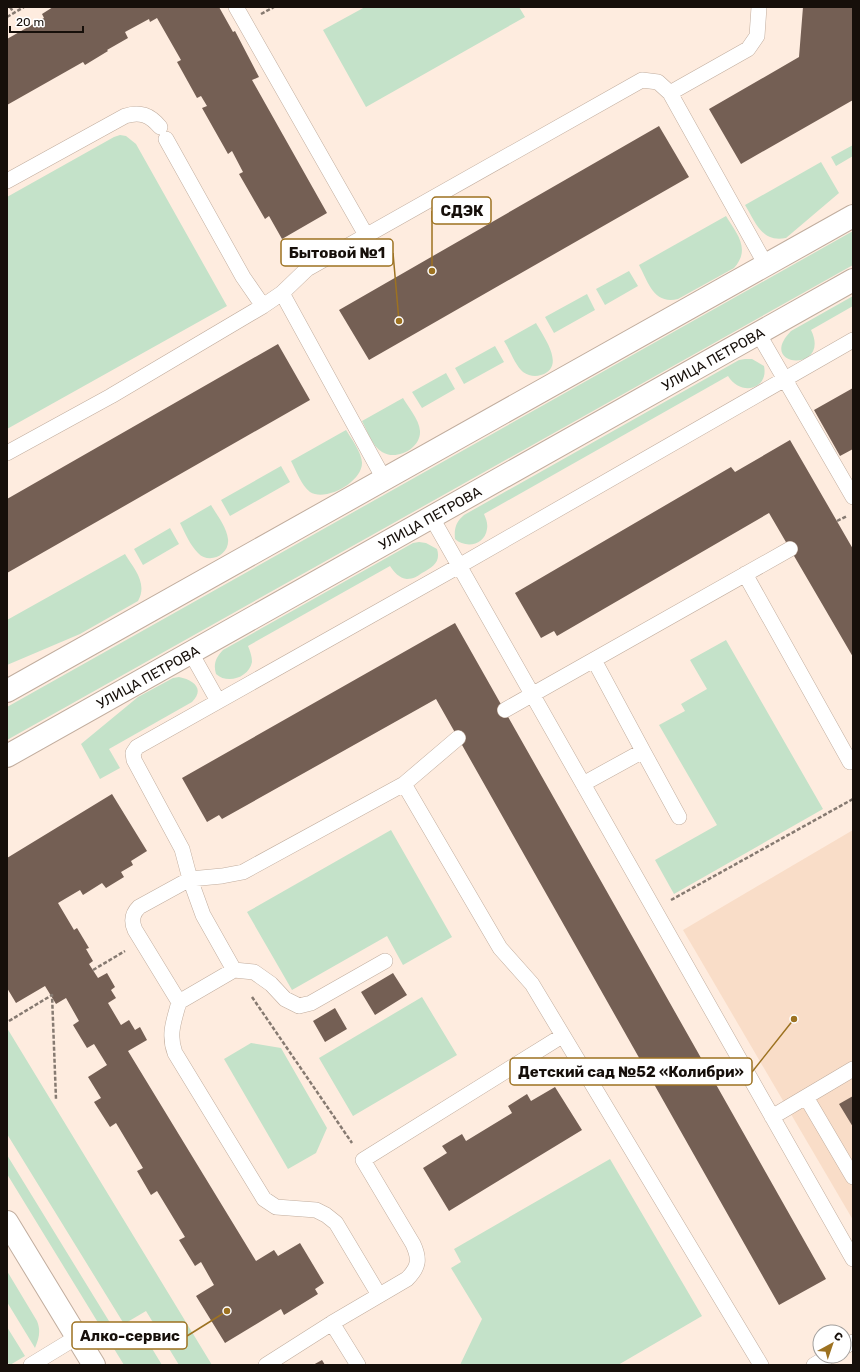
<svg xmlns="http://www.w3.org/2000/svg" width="860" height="1372" font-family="Rubik,sans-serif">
<rect width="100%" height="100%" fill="#feecdf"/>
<!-- built -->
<path fill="#f9ddc8" d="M853 830V1220L683 930Z"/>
<!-- green -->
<path fill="#c4e2c9" d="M365 7H519L525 17 366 107 323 30Z
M120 135 126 136 136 144 227 306 7 429V197L114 137Z
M853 145V156L836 166 831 157Z
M821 162 839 193 786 238C762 243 756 223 745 205Z
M726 216C737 234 751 249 734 268L678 299C654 305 648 282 639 265Z
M853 231V265L7 740V707Z
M629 271 638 286 605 305 596 289Z
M587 294 595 310 554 333 545 317Z
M853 296V306L811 330C832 373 755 368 791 331Z
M536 323C543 336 567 367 541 375 535 377 529 376 523 372 515 365 510 350 504 341Z
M495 346 504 362 464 384 455 368Z
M745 359H752L764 366C769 389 741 397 728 376L484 514C486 519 488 523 487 529 485 545 466 549 455 539 454 528 456 522 464 515L739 360Z
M446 373 455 389 422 408 412 392Z
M403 398C408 407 419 419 420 431 421 449 396 461 382 452 372 446 367 430 362 421Z
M346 430C351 438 362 453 362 463 362 482 326 502 310 492 301 485 296 470 291 461Z
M281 466 290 482 230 516 221 500Z
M211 505C217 515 227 528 228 539 230 555 209 565 198 553 190 545 185 533 180 523Z
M170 528 179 544 143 565 134 549Z
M419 542 426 543 437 549C441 562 433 567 422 573 418 576 413 579 407 579 399 578 394 572 390 566L248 646C250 651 252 656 252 662 249 677 228 685 216 674 213 664 216 657 223 650L413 543Z
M125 554C134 569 148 583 138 601L80 634 7 665V620Z
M726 640 823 809 674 894 655 860 717 825 659 725 685 711 681 704 707 689 690 660Z
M179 677C194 680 205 689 192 702L109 749 120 768 100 779 81 744 138 697 173 678Z
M391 830 452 937 403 965 387 936 292 990 247 912Z
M422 997 457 1055 353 1116 319 1058Z
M7 1028 212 1365H179L146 1311 124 1324 7 1134Z
M251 1043 281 1048 327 1128 316 1153 288 1169 224 1059Z
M7 1155 120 1339 139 1327 162 1365H124L7 1174Z
M610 1159 702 1316 618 1365H460L482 1319 451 1268 461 1262 454 1249Z
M7 1271 37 1321C41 1331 39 1338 35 1348L7 1302Z
M7 1327 25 1356 10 1365 7 1362Z"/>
<!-- building -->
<path fill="#745f54" d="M53 7H219L233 32 235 31 259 77 252 80 327 213 282 239 269 216 265 219 239 174 243 172 232 151 228 154 202 108 207 106 201 96 197 98 177 62 181 60 157 18 150 22 149 19 125 32 128 38 107 50 108 51 85 65 83 62 7 105V39L44 18 42 14Z
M803 7H853V100L741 164 709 109 799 57Z
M659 126 689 177 369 360 339 310Z
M278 344 310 400 7 573V499Z
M853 388V449L840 456 814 410Z
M790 440 853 549V657L769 513 557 636 554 631 541 638 515 593 731 467 735 472Z
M455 623 826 1279 779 1305 436 699 222 819 219 815 207 822 182 778Z
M112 794 147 851 131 861 133 865 121 872 124 877 106 888 102 883 83 895 80 890 58 903 74 930 77 928 89 948 86 949 93 961 89 964 98 978 107 973 115 987 111 990 116 998 108 1003 121 1025 129 1020 135 1030 140 1027 147 1040 128 1051 256 1261 274 1250 278 1256 300 1243 324 1283 315 1289 318 1294 284 1315 281 1309 225 1343 196 1296 214 1285 201 1262 195 1266 179 1240 185 1237 157 1191 151 1195 137 1171 143 1168 116 1123 110 1127 94 1102 101 1098 88 1077 107 1065 94 1044 87 1048 73 1025 79 1021 66 998 56 1004 45 986 16 1003 7 988V858Z
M393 973 407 995 375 1015 361 992Z
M335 1008 347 1029 325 1042 313 1021Z
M555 1087 582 1130 449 1211 423 1168 447 1153 442 1146 462 1134 466 1141 512 1113 508 1106 527 1094 531 1101Z
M853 1096V1127L839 1104Z
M322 1360 325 1365H313Z"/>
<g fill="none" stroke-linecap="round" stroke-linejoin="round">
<!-- lane casing -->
<g stroke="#c1ad9e" stroke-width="16">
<path id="lane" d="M236 7 366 235
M759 7 757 36 748 49 670 93 766 265
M166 139 243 277 263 306
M7 181 125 116C140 111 150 115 160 127
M282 293 384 479
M758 333 853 497
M7 453 111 396 263 306 282 293 307 269 642 80 658 82 670 93
M432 518 853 1259
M745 574 850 762
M191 653 218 701
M505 710 790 549
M643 751 679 817
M404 784 458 738
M583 784 643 751 594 660
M234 970 203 915 190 879 182 849 134 760 133 753 137 747 459 566 853 340
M179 1002 234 970 254 972 271 984 285 999 299 1006 311 1003 385 961
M806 1097 853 1177
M772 1117 853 1069
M379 1295 336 1223 326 1215 316 1210 276 1207 264 1199 175 1053C168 1034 174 1021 179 1002L135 930C131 921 132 914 139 907L190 879 222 876 243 872 404 784 500 948 532 984 761 1365
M332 1323 358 1365
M844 1347 853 1342
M31 1365 77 1337
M266 1365 332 1323 407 1279C419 1267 420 1259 413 1244L363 1160 562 1036
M814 1365 829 1356"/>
</g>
<!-- secondary casing -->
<g stroke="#c1ad9e" stroke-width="24">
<path id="secondary" d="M7 691 853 216
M7 756 853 280
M7 1222 94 1365"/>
</g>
<!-- path -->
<path stroke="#867a71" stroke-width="2.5" stroke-dasharray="4 2" stroke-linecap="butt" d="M10 7 14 13
M261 14 274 7
M7 17 24 7
M837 521 847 516
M671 900 853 799
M93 970 125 951
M252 997 352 1143
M9 1021 52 995 56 1099"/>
<!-- lane -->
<use href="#lane" stroke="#fff" stroke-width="15"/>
<!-- secondary -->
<use href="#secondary" stroke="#fff" stroke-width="22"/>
</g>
<g text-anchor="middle" stroke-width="4" stroke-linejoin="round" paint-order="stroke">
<!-- street labels -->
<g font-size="14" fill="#160f0a" stroke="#fff">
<text transform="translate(713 359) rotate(-29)" y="5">УЛИЦА ПЕТРОВА</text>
<text transform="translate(430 518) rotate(-29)" y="5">УЛИЦА ПЕТРОВА</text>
<text transform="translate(148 677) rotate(-29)" y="5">УЛИЦА ПЕТРОВА</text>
</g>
</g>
<!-- callouts -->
<path fill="none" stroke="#9d7221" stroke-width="1.5" d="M432 271L432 211M399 321L393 253M794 1019L752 1072M227 1311L187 1336"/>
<g fill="#9d7221" stroke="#fff" stroke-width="1.5">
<circle cx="432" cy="271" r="4"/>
<circle cx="399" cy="321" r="4"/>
<circle cx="794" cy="1019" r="4"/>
<circle cx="227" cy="1311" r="4"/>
</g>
<g fill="#fff" stroke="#9d7221" stroke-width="1.5">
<rect x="432" y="197" width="59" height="27" rx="4"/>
<rect x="281" y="239" width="112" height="27" rx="4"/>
<rect x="510" y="1058" width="242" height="27" rx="4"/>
<rect x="72" y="1322" width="115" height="27" rx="4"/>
</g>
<g font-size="15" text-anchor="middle" font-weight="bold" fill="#160f0a">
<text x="462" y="216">СДЭК</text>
<text x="337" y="258">Бытовой №1</text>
<text x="631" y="1077">Детский сад №52 «Колибри»</text>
<text x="130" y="1341">Алко-сервис</text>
</g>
<!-- border -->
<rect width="860" height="1372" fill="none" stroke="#160f0a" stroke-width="16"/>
<!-- north arrow -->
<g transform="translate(832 1344) rotate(40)"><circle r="19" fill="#ffffff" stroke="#a29f9d"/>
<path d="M0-3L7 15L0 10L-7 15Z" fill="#9d7221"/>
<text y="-6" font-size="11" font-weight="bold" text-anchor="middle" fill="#160f0a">С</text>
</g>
<!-- scale -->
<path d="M10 26v6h73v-6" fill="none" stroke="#160f0a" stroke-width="2"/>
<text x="16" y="26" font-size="12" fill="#160f0a" stroke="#ffffff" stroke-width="3" paint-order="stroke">20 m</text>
</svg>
